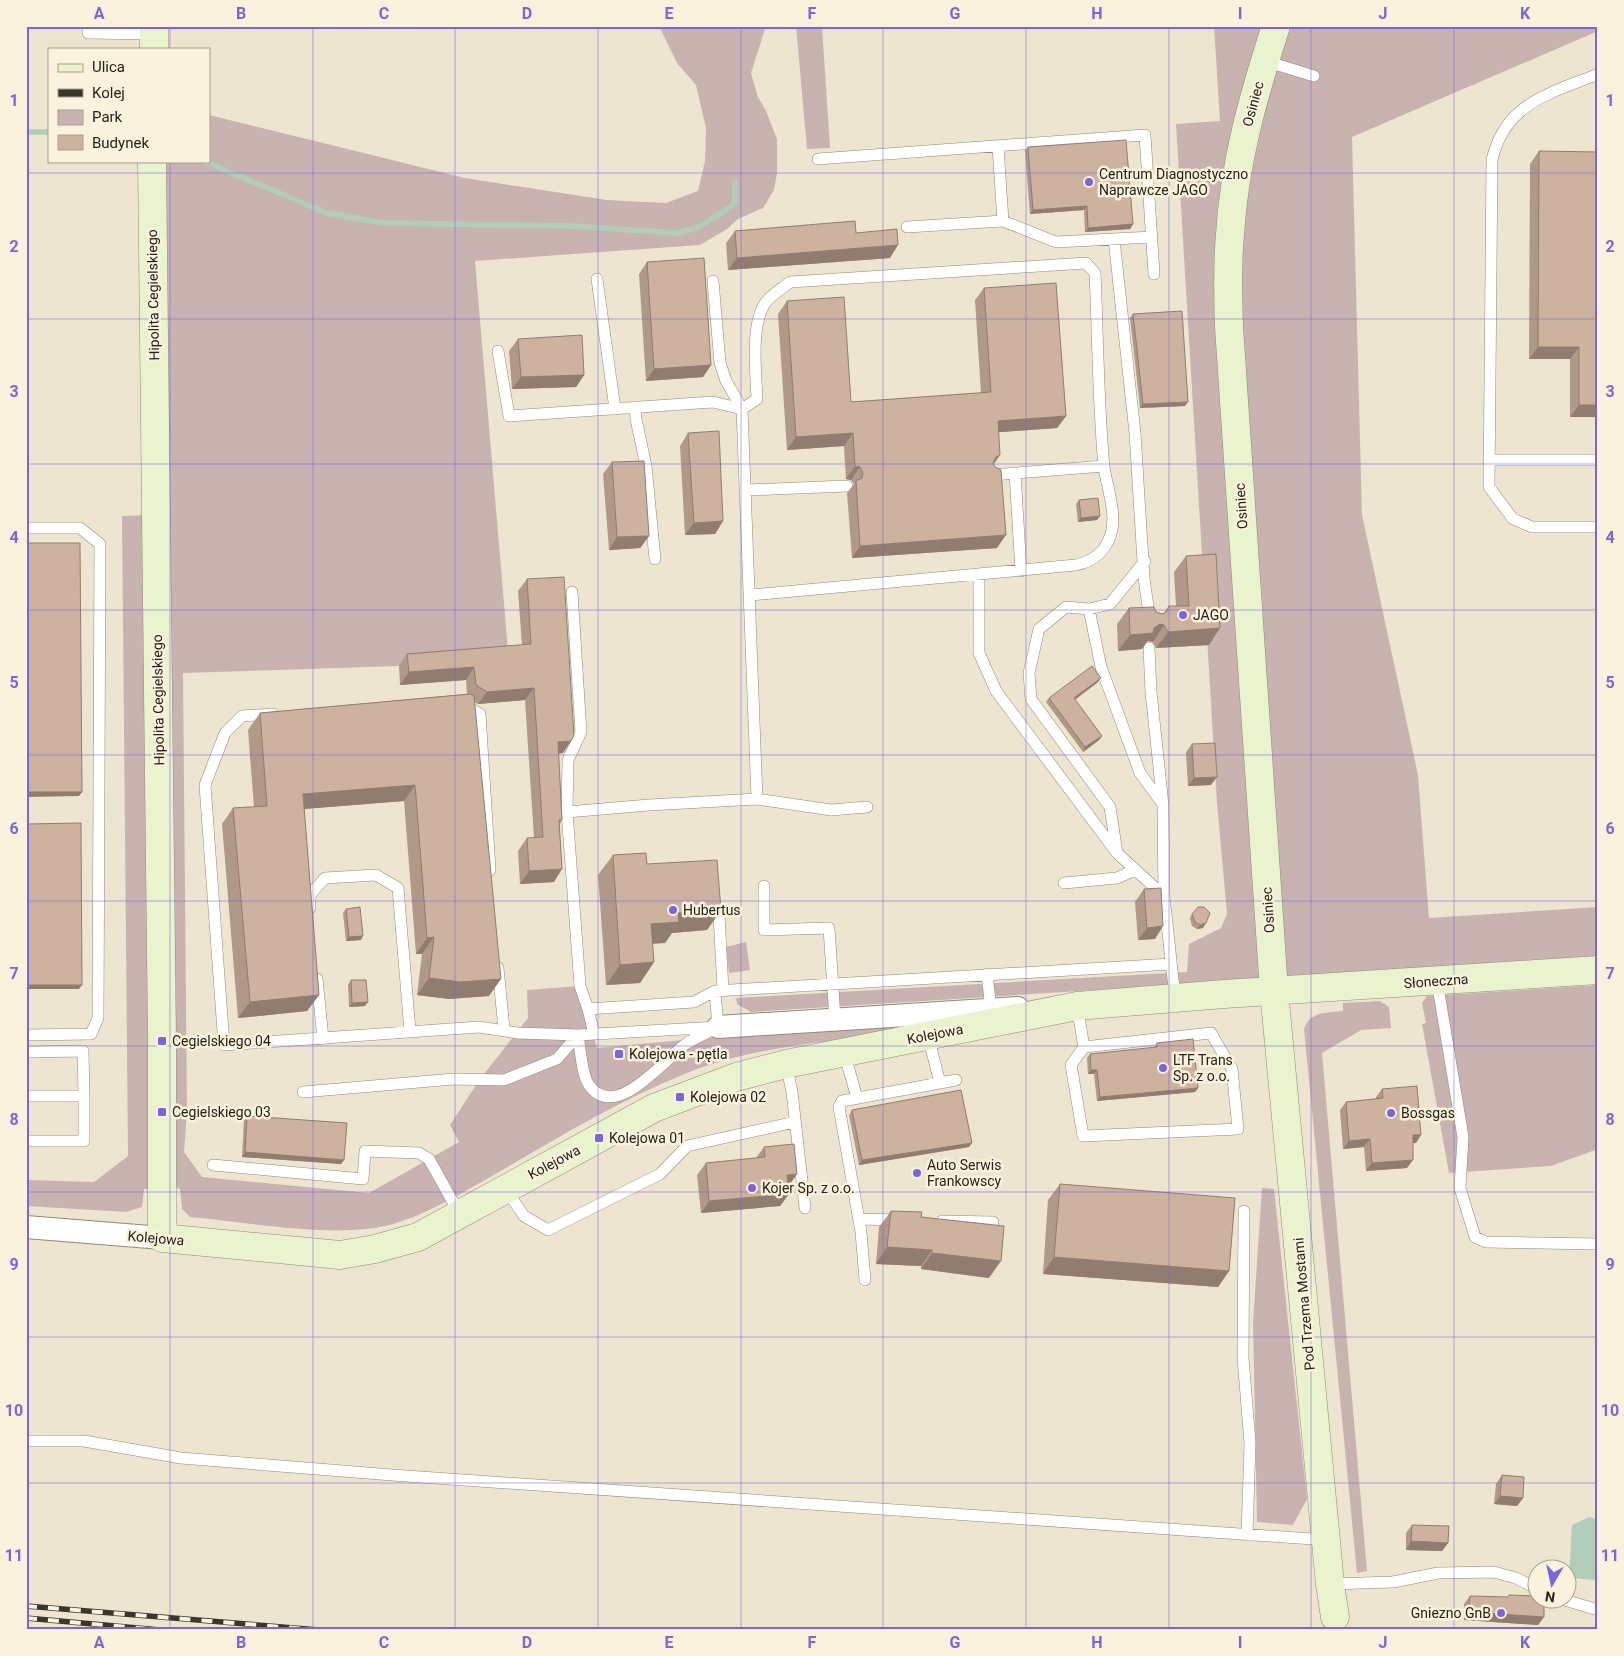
<svg xmlns="http://www.w3.org/2000/svg" width="1624" height="1656" font-family="Roboto,sans-serif">
<rect width="100%" height="100%" fill="#ede5d0"/>
<!-- green -->
<path fill="#c9b3b1" d="M662 26H766L751 73 758 97 766 111 777 139V173L774 190 763 208 738 219 727 229 700 245 475 261 508 651 399 666 183 673 187 1111 184 1152 202 1177 369 1193 459 1142 450 1125 480 1079 528 1018 527 990 580 986 597 1048 726 1036 906 1025 902 1031C830 1042 755 1046 687 1073 622 1099 559 1137 499 1172 463 1192 416 1222 375 1228 320 1236 246 1222 190 1217L182 1209 180 1189 173 1186 176 1049 160 161H209V115L465 178 607 200 666 203 698 191 705 161 706 128 696 85 677 63 661 30Z
M796 26H822L830 148 807 149Z
M1214 26H1598V31L1352 137 1362 515 1418 775 1429 918 1598 907V958L751 1012 737 1004 736 998 1187 972 1189 944 1221 928 1227 914 1217 803 1176 124 1220 121Z
M147 515 153 1189H144L142 1207 126 1212 26 1206V1180L94 1182 128 1156 122 516Z
M746 942 750 970 729 973 726 947Z
M1598 985V1149L1551 1166 1449 1173 1422 1024 1426 1023 1422 1003 1427 996Z
M1380 1001 1389 1007 1391 1028 1361 1030 1322 1053 1367 1571 1357 1573 1304 1029C1310 1011 1327 1013 1343 1011V1003Z
M1262 1188 1274 1189 1307 1499 1293 1525 1257 1522 1253 1322Z"/>
<!-- water -->
<path fill="#b2cebb" d="M1589 1517 1598 1520V1580L1569 1578 1572 1525Z"/>
<g fill="none" stroke-linecap="round" stroke-linejoin="round">
<!-- stream -->
<path stroke="#b2cebb" stroke-width="5.5" d="M26 132H49
M203 161 327 213 384 223 571 226 677 233 699 227 735 204V182"/>
<!-- lane casing -->
<g stroke="#918a77" stroke-width="12">
<path id="lane" d="M88 26V33L155 34
M1265 61 1314 76
M1598 74C1549 94 1505 103 1492 160L1489 487 1513 519 1532 527H1598
M998 147 1003 221 1056 242 1152 237
M818 159 1145 135 1154 274
M907 227 1003 221
M1114 239 1135 433 1144 578 1150 621
M597 279 615 409
M713 281 720 363 726 381 742 409
M498 351 509 416 713 402 742 409
M635 407 636 419 646 466 655 559
M1489 460H1598
M1015 473 1021 571
M992 475 1104 466
M747 490 847 486
M26 528H80L100 544 98 1018 91 1034 26 1035
M979 575V653L996 691 1117 853 1164 896
M572 592 581 732 568 760 567 812 580 986 588 1009 594 1034
M751 595 1076 565C1094 561 1105 552 1111 534 1117 514 1107 487 1104 467 1098 403 1098 337 1095 273L1086 263 790 282C783 288 772 294 766 302 750 323 756 373 757 399L742 409 757 799
M1089 609 1101 667 1140 773 1162 803
M1149 648 1151 692 1163 805 1164 896 1175 998
M464 705 480 714 490 870
M273 714 242 716 225 733 205 785 224 1045 479 1027 518 1033 578 1035 718 1027C708 1032 697 1037 687 1043 665 1058 616 1123 589 1085 582 1076 580 1047 578 1035
M567 812 649 805 757 799 831 810 867 807
M1117 853 1110 807 1031 699 1029 673 1039 629 1066 607 1089 609 1110 604 1145 561
M1064 883 1117 878 1135 870
M764 886V930L829 928 835 1019
M310 908 309 896 325 878 376 875 398 888 410 1031
M719 915 723 990
M498 968 504 1029
M987 974 991 1010
M317 979 323 1039
M1437 981 1463 1137 1460 1188 1475 1237 1486 1242 1598 1244
M1077 1006 1084 1047
M588 1009 694 1002 715 991
M718 1027 715 991 1171 964
M1211 1033 1232 1069 1238 1129 1083 1136 1071 1065 1084 1047Z
M928 1036 940 1083
M26 1052 83 1051 84 1096
M844 1052 857 1098
M786 1064 792 1092 805 1208
M303 1092 454 1079 504 1080 557 1059 578 1035
M26 1096H84V1141H26
M213 1165 363 1179 365 1151 419 1153 429 1159 459 1213
M505 1188 524 1216 548 1230 660 1174 687 1146 795 1122
M1244 1211 1243 1358 1250 1443 1247 1535
M859 1219 899 1220
M942 1221 993 1222
M865 1280 861 1232 839 1107 842 1101 956 1080
M26 1441H84L181 1458 392 1475 1327 1540
M1330 1584 1393 1582 1438 1573 1494 1572 1516 1578 1536 1588
M1558 1598 1598 1610"/>
</g>
<!-- street casing -->
<g stroke="#918a77" stroke-width="24">
<path id="street" d="M718 1027 1018 1008
M26 1227 162 1238"/>
</g>
<!-- secondary casing -->
<g stroke="#918a77" stroke-width="29">
<path id="secondary" d="M1276 26C1254 94 1234 163 1230 235 1227 265 1228 296 1229 327L1274 991 1330 1584 1335 1617
M154 49V26
M152 161 162 1041V1238L340 1255 375 1249 418 1237 654 1108 736 1077 786 1064 1077 1006 1224 994 1598 970"/>
</g>
<!-- lane -->
<use href="#lane" stroke="#fff" stroke-width="11"/>
<!-- street -->
<use href="#street" stroke="#fff" stroke-width="22"/>
<!-- secondary -->
<use href="#secondary" stroke="#e9f4ce" stroke-width="28"/>
<!-- rail casing -->
<g stroke="#39362c" stroke-width="5.5">
<path id="rail" d="M26 1606 319 1630
M26 1618 160 1630"/>
</g>
<!-- rail -->
<use href="#rail" stroke="#faf2dd" stroke-width="4" stroke-dasharray="11" stroke-linecap="butt"/>
</g>
<!-- wall -->
<path fill="#b09989" d="M1028 147 1133 224 1130 229 1085 232 1084 210 1030 214 1025 151Z
M1539 151 1598 417H1570V359H1529L1530 164Z
M735 231 856 233 890 258 728 270 726 243Z
M647 262 711 365 703 377 646 381 639 274Z
M984 288 1066 416 1057 428 998 432 994 464 997 548 852 558 847 493 854 484 851 480 846 479 844 446 787 450 778 314 787 301 851 402 981 393 975 300Z
M1133 314 1185 406 1140 408 1130 318Z
M518 339 584 375 576 387 512 389 509 351Z
M688 433 723 521 715 534 685 535 680 446Z
M612 462 649 536 640 548 609 550 603 474Z
M1079 500 1097 520 1078 522 1076 504Z
M1186 556 1209 645 1156 648 1153 642 1148 641 1142 649 1118 651 1117 624 1129 608 1156 612 1162 614 1164 613 1169 606H1176L1174 572Z
M527 579 563 753 558 754 562 820 560 824 554 882 520 884 518 851 527 838H534L525 700 478 704 474 702 489 996 449 999 417 995 422 954H416L404 801 304 809 319 995 307 1011 238 1018 222 824 233 808 254 807 248 730 260 713 467 694 466 680 400 685 399 666 407 654 522 645 518 591Z
M1098 682 1075 700 1102 736 1099 740 1083 752 1046 702 1049 698Z
M1192 744 1211 785 1188 786 1186 752Z
M613 855 647 864 721 910 707 930 672 933 665 943H652L654 962 640 983 606 985 598 875Z
M1144 889 1155 939 1138 940 1135 902Z
M346 909 361 940 346 941 343 913Z
M1192 914 1203 928 1197 929 1192 926 1190 918Z
M351 980 365 1006 349 1007 348 985Z
M1157 1043 1198 1088 1195 1092 1097 1101 1094 1074H1088L1087 1058 1090 1054 1154 1048Z
M1382 1089 1416 1143H1413L1407 1168 1366 1171 1364 1147 1343 1149 1340 1110 1346 1102 1376 1099V1097Z
M852 1110 969 1147 859 1165 849 1115Z
M247 1116 341 1164 242 1157 244 1120Z
M764 1147 788 1187 789 1194 780 1206 701 1213 697 1175 706 1163 756 1158Z
M1060 1184 1229 1271 1218 1287 1043 1274 1048 1200Z
M891 1211 921 1217 989 1278 921 1269V1266L876 1264 879 1227Z
M1502 1475 1523 1498 1517 1506 1494 1504 1496 1484Z
M1412 1525 1448 1543 1442 1551 1406 1550V1533Z
M1470 1596 1544 1617 1538 1625 1464 1620V1604Z"/>
<!-- shaded-wall -->
<path fill="#907d6f" d="M1087 206 1084 210 1030 214 1033 210Z
M1133 224 1130 229 1085 232 1088 228Z
M898 245 890 258 728 270 737 258Z
M1538 347H1579L1570 359H1529Z
M711 365 703 377 646 381 654 369Z
M584 375 576 387 512 389 521 377Z
M1188 402 1185 406 1140 408 1143 404Z
M1579 405H1598V417H1570Z
M1066 416 1057 428 989 433 998 421Z
M853 433 844 446 787 450 796 437Z
M1000 455 991 468 996 457Z
M855 466 860 467 851 480 846 479Z
M1100 516 1097 520 1078 522 1081 518Z
M723 521 715 534 685 535 694 523Z
M1006 535 997 548 852 558 860 546Z
M649 536 640 548 609 550 617 537Z
M1160 624 1164 625 1153 642 1148 641H1147L1142 649 1118 651 1130 635 1154 628Z
M1220 628 1209 645 1156 648 1168 632Z
M474 667 466 680 400 685 409 672Z
M1101 678 1098 682 1071 702 1074 698Z
M534 688 525 700 478 704 487 692Z
M1102 736 1099 740 1083 752 1085 747Z
M571 741 563 753 549 754 558 742Z
M1217 777 1211 785 1188 786 1194 778Z
M415 785 404 801 291 810 303 794Z
M26 792H82L79 796 26 797Z
M562 869 554 882 520 884 529 871Z
M721 910 707 930 672 933 665 943 637 945 651 924 678 913Z
M1206 923 1203 928 1197 929 1200 925Z
M1163 926 1155 939 1138 940 1147 928Z
M363 936 361 940 346 941 349 937Z
M434 937 422 954H416L427 938Z
M654 962 640 983 606 985 620 965Z
M429 978 501 979 489 996 449 999 417 995Z
M26 985H82L79 989H26Z
M319 995 307 1011 238 1018 250 1002Z
M368 1002 365 1006 349 1007 352 1003Z
M1091 1070H1097L1094 1074H1088Z
M1198 1088 1195 1092 1097 1101 1100 1097Z
M1413 1135H1421L1416 1143 1407 1144Z
M1370 1139 1364 1147 1343 1149 1349 1141Z
M972 1143 969 1147 859 1165 862 1160Z
M245 1152 344 1160 341 1164 242 1157Z
M1413 1160 1407 1168 1366 1171 1372 1163Z
M797 1174 788 1187 787 1175Z
M789 1194 780 1206 701 1213 709 1201Z
M887 1247 932 1250 921 1266 876 1264Z
M932 1253 1001 1261 989 1278 921 1269Z
M1054 1257 1229 1271 1218 1287 1043 1274Z
M1500 1496 1523 1498 1517 1506 1494 1504Z
M1411 1541 1448 1543 1442 1551 1406 1550Z
M1469 1612 1544 1617 1538 1625 1464 1620Z"/>
<!-- building -->
<path fill="#cdb29f" stroke="#907d6f" d="M1126 140 1133 224 1088 228 1087 206 1033 210 1028 147Z
M1539 151 1598 152V405H1579V347H1538Z
M855 221 856 233 897 229 898 245 737 258 735 231Z
M704 258 711 365 654 369 647 262Z
M1056 283 1066 416 998 421 1000 455 996 457 993 463 995 467 1001 470 1006 535 860 546 856 481 862 478 863 473 860 467 855 466 853 433 796 437 787 301 844 297 851 402 991 392 984 288Z
M1182 311 1188 402 1143 404 1133 314Z
M582 335 584 375 521 377 518 339Z
M719 431 723 521 694 523 688 433Z
M644 461 649 536 617 537 612 462Z
M1098 498 1100 516 1081 518 1079 500Z
M26 533H27V543H80L82 792H26Z
M1216 554 1220 628 1168 632 1164 625 1160 624 1154 628 1153 633 1130 635 1129 608 1154 607 1156 612 1162 614 1166 612 1169 606H1189L1186 556Z
M564 577 574 736 571 741 558 742 562 820H559L562 869 529 871 527 838 543 837 534 688 487 692 476 685 474 667 409 672 407 654 531 644 527 579Z
M1092 666 1101 678 1074 698 1102 736 1085 747 1049 698Z
M470 694 474 696 501 979 460 982 429 978 434 937 427 938 415 785 303 794 319 995 250 1002 233 808 267 806 260 713Z
M1215 743 1217 777 1194 778 1192 744Z
M81 823 82 985H26V824Z
M646 853 647 864 717 860 721 910 678 913 679 922 651 924 654 962 620 965 613 855Z
M1161 888 1163 926 1147 928 1144 889Z
M360 907 363 936 349 937 346 909Z
M1198 907H1204L1210 913 1206 923 1200 925 1195 922 1192 914Z
M351 980H366L368 1002 352 1003Z
M1193 1039 1198 1088 1100 1097 1097 1070H1091L1090 1054 1157 1047V1043Z
M1417 1086 1421 1135H1413V1160L1372 1163 1370 1139 1349 1141 1346 1102 1383 1098 1382 1089Z
M961 1090 972 1143 862 1160 852 1110Z
M247 1116 347 1123 344 1160 245 1152Z
M794 1144 797 1174 787 1175 789 1194 709 1201 706 1163 765 1157 764 1147Z
M1060 1184 1235 1198 1229 1271 1054 1257Z
M891 1211 922 1212 921 1217 1004 1226 1001 1261 932 1253V1250L887 1247Z
M1502 1475 1524 1477 1523 1498 1500 1496Z
M1412 1525 1449 1526 1448 1543 1411 1541Z
M1509 1595 1536 1596V1598H1544V1617L1469 1612 1470 1596 1508 1597Z"/>
<!-- grid -->
<path fill="none" stroke="#7a65e1" stroke-width="1" stroke-opacity="0.55" d="M170 26V49M313 26V1630M455 26V1630M598 26V1630M741 26V1630M883 26V1630M1026 26V1630M1169 26V1630M1311 26V1630M1454 26V1630M170 161V1630M26 173H1598M26 319H1598M26 464H1598M26 610H1598M26 755H1598M26 901H1598M26 1046H1598M26 1192H1598M26 1337H1598M26 1483H1598"/>
<!-- markers -->
<g fill="#7a65e1" stroke="#faf2dd" stroke-width="2">
<circle cx="1089" cy="182" r="5"/>
<circle cx="1183" cy="615" r="5"/>
<circle cx="673" cy="910" r="5"/>
<rect x="157" y="1036" width="10" height="10" rx="2.5"/>
<rect x="614" y="1049" width="10" height="10" rx="2.5"/>
<circle cx="1163" cy="1068" r="5"/>
<rect x="675" y="1092" width="10" height="10" rx="2.5"/>
<rect x="157" y="1107" width="10" height="10" rx="2.5"/>
<circle cx="1391" cy="1113" r="5"/>
<rect x="594" y="1133" width="10" height="10" rx="2.5"/>
<circle cx="917" cy="1173" r="5"/>
<circle cx="752" cy="1188" r="5"/>
<circle cx="1501" cy="1613" r="5"/>
</g>
<g text-anchor="middle" stroke-width="5" stroke-linejoin="round" paint-order="stroke">
<!-- street labels -->
<g font-size="14" fill="#25221a" stroke="#faf2dd">
<text transform="translate(1253 104) rotate(-75)" y="5">Osiniec</text>
<text transform="translate(153 295) rotate(-91)" y="5">Hipolita Cegielskiego</text>
<text transform="translate(1241 506) rotate(-94)" y="5">Osiniec</text>
<text transform="translate(158 700) rotate(-91)" y="5">Hipolita Cegielskiego</text>
<text transform="translate(1268 910) rotate(-94)" y="5">Osiniec</text>
<text transform="translate(1436 981) rotate(-4)" y="5">Słoneczna</text>
<text transform="translate(935 1034) rotate(-11)" y="5">Kolejowa</text>
<text transform="translate(554 1162) rotate(-28)" y="5">Kolejowa</text>
<text transform="translate(156 1238) rotate(5)" y="5">Kolejowa</text>
<text transform="translate(1304 1304) rotate(-95)" y="5">Pod Trzema Mostami</text>
</g>
<!-- poi labels -->
<g font-size="14" fill="#25221a" stroke="#faf2dd" text-anchor="start">
<text x="1099" y="179">Centrum Diagnostyczno<tspan x="1099" dy="16">Naprawcze JAGO</tspan></text>
<text x="1193" y="620">JAGO</text>
<text x="683" y="915">Hubertus</text>
<text x="172" y="1046">Cegielskiego 04</text>
<text x="629" y="1059">Kolejowa - pętla</text>
<text x="1173" y="1065">LTF Trans<tspan x="1173" dy="16">Sp. z o.o.</tspan></text>
<text x="690" y="1102">Kolejowa 02</text>
<text x="172" y="1117">Cegielskiego 03</text>
<text x="1401" y="1118">Bossgas</text>
<text x="609" y="1143">Kolejowa 01</text>
<text x="927" y="1170">Auto Serwis<tspan x="927" dy="16">Frankowscy</tspan></text>
<text x="762" y="1193">Kojer Sp. z o.o.</text>
<text x="1491" y="1618" text-anchor="end">Gniezno GnB</text>
</g>
</g>
<!-- border -->
<rect width="1624" height="1656" fill="none" stroke="#faf2dd" stroke-width="55"/>
<!-- legend -->
<rect x="48" y="48" width="162" height="115" fill="#faf2dd" stroke="#a59f8f"/>
<rect x="58" y="64" width="25" height="8" fill="#e9f4ce" stroke="#a59f8f"/>
<text x="92" y="72" font-size="15" fill="#25221a">Ulica</text>
<rect x="58" y="89" width="25" height="8" fill="#39362c" stroke="#a59f8f"/>
<text x="92" y="98" font-size="15" fill="#25221a">Kolej</text>
<rect x="58" y="110" width="25" height="15" fill="#c9b3b1" stroke="#a59f8f"/>
<text x="92" y="122" font-size="15" fill="#25221a">Park</text>
<rect x="58" y="135" width="25" height="15" fill="#cdb29f" stroke="#a59f8f"/>
<text x="92" y="148" font-size="15" fill="#25221a">Budynek</text>
<!-- north arrow -->
<g transform="translate(1552 1584) rotate(189)"><circle r="24" fill="#faf2dd" stroke="#a59f8f"/>
<path d="M0-4L9 19L0 12L-9 19Z" fill="#7a65e1"/>
<text y="-8" font-size="14" font-weight="bold" text-anchor="middle" fill="#25221a">N</text>
</g>
<rect x="28" y="28" width="1568" height="1600" fill="none" stroke="#7a65e1" stroke-width="2"/>
<g font-size="16" text-anchor="middle" font-weight="bold" fill="#7a65e1">
<text x="99" y="19">A</text>
<text x="241" y="19">B</text>
<text x="384" y="19">C</text>
<text x="527" y="19">D</text>
<text x="669" y="19">E</text>
<text x="812" y="19">F</text>
<text x="955" y="19">G</text>
<text x="1097" y="19">H</text>
<text x="1240" y="19">I</text>
<text x="1383" y="19">J</text>
<text x="1525" y="19">K</text>
<text x="14" y="106">1</text>
<text x="1610" y="106">1</text>
<text x="14" y="252">2</text>
<text x="1610" y="252">2</text>
<text x="14" y="397">3</text>
<text x="1610" y="397">3</text>
<text x="14" y="543">4</text>
<text x="1610" y="543">4</text>
<text x="14" y="688">5</text>
<text x="1610" y="688">5</text>
<text x="14" y="834">6</text>
<text x="1610" y="834">6</text>
<text x="14" y="979">7</text>
<text x="1610" y="979">7</text>
<text x="14" y="1125">8</text>
<text x="1610" y="1125">8</text>
<text x="14" y="1270">9</text>
<text x="1610" y="1270">9</text>
<text x="14" y="1416">10</text>
<text x="1610" y="1416">10</text>
<text x="14" y="1561">11</text>
<text x="1610" y="1561">11</text>
<text x="99" y="1648">A</text>
<text x="241" y="1648">B</text>
<text x="384" y="1648">C</text>
<text x="527" y="1648">D</text>
<text x="669" y="1648">E</text>
<text x="812" y="1648">F</text>
<text x="955" y="1648">G</text>
<text x="1097" y="1648">H</text>
<text x="1240" y="1648">I</text>
<text x="1383" y="1648">J</text>
<text x="1525" y="1648">K</text>
</g>
</svg>
